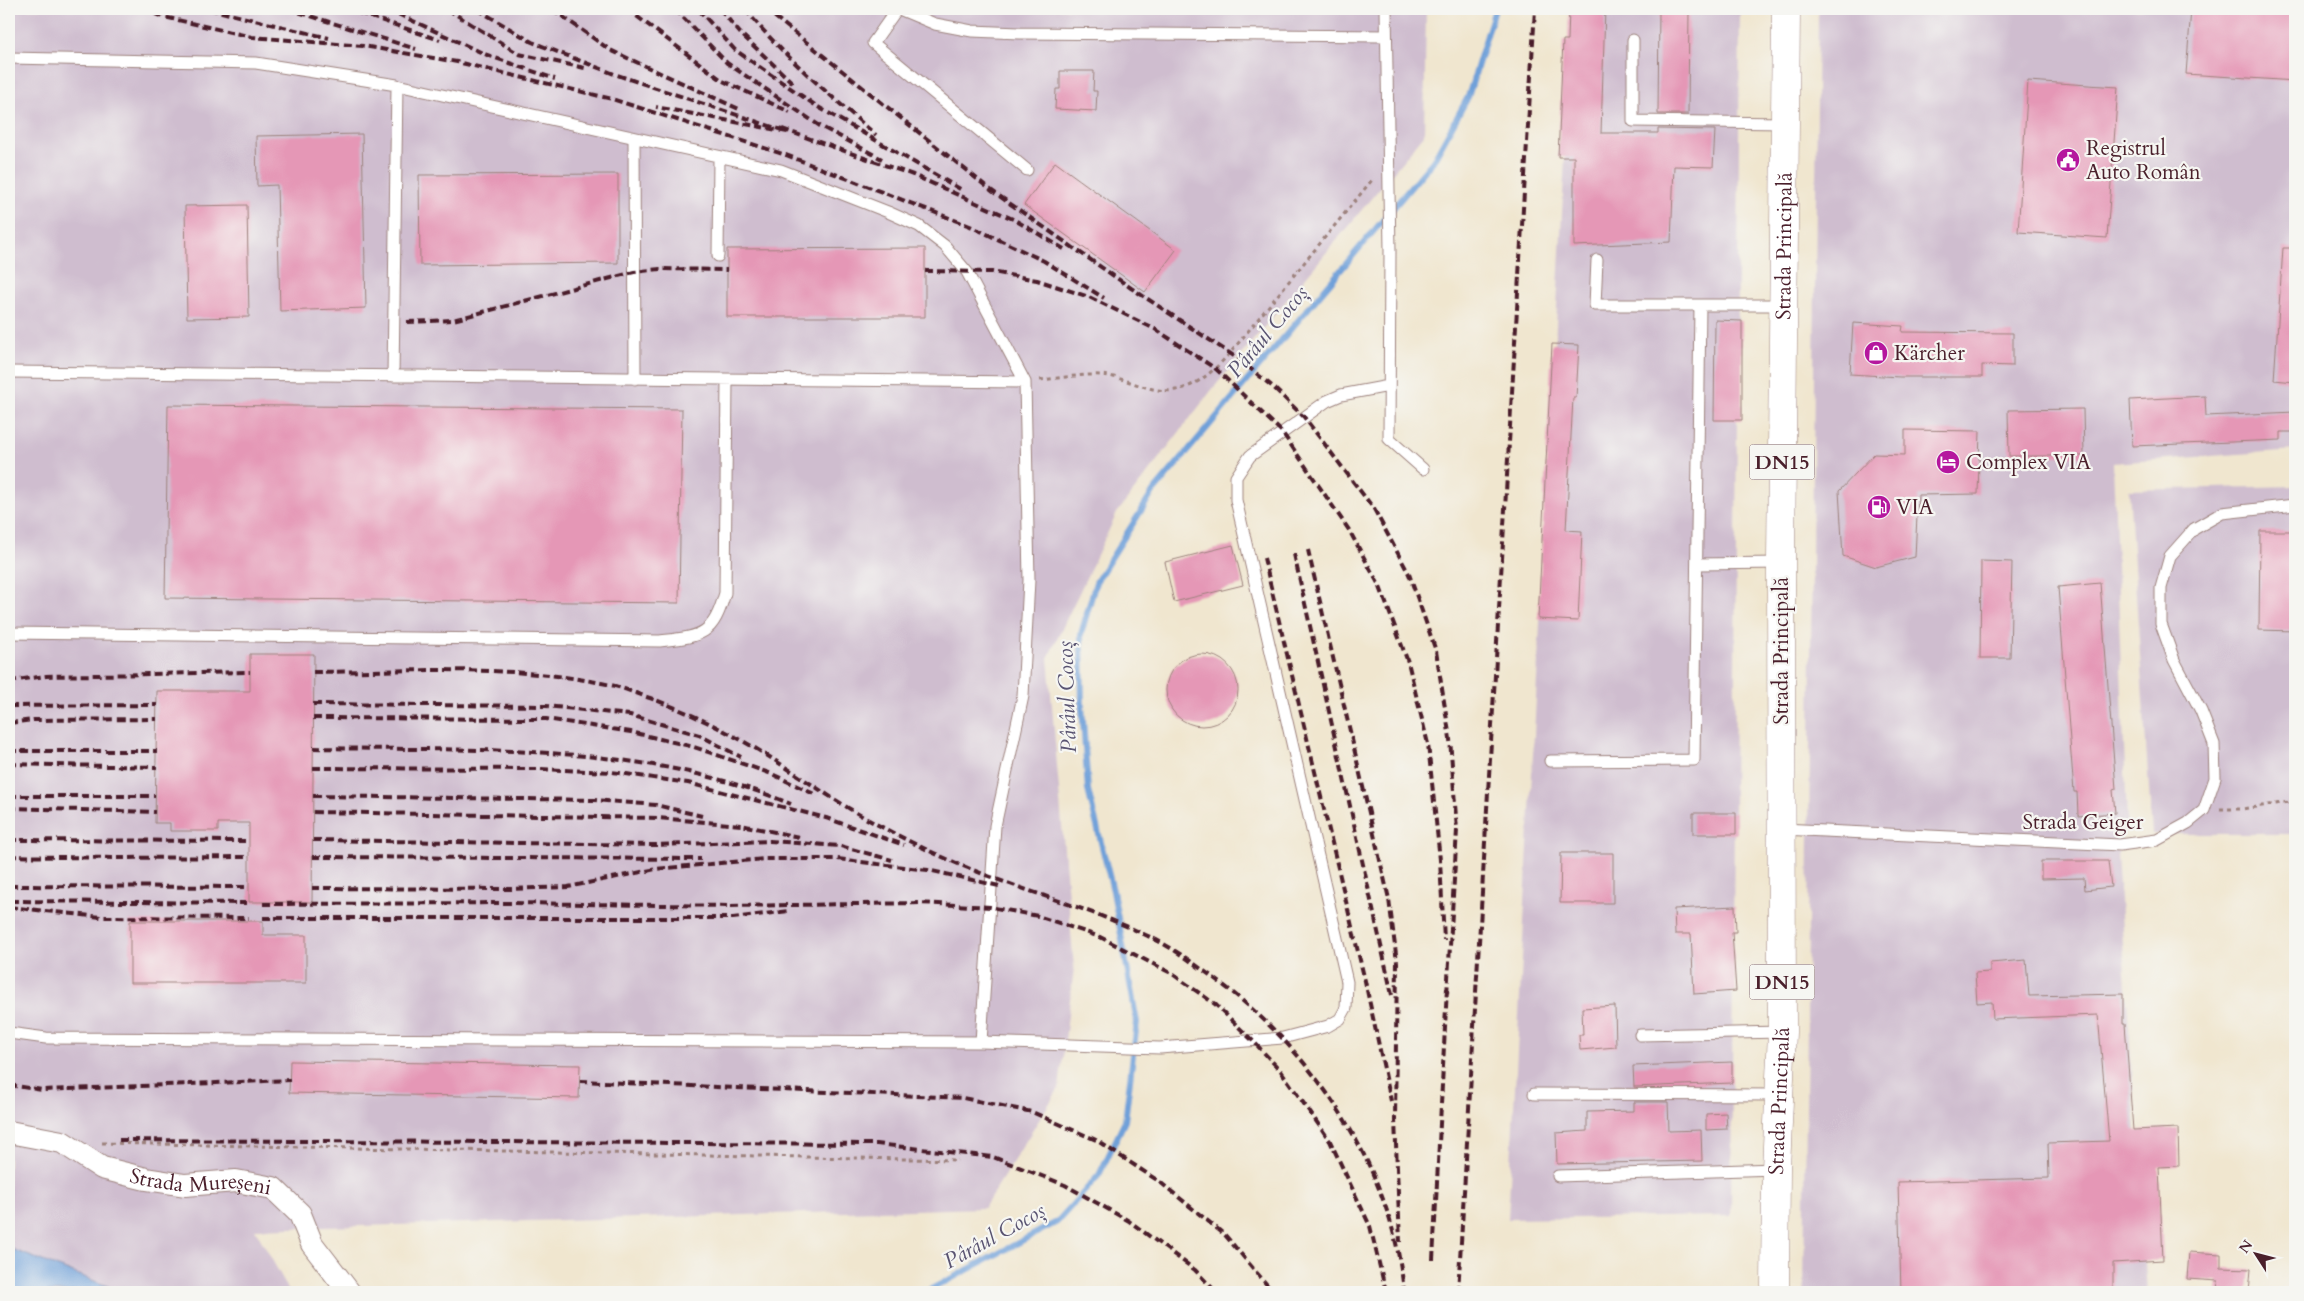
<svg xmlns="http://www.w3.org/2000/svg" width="2304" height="1301" font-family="Cardo,serif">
<rect width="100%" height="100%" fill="#f6f6f2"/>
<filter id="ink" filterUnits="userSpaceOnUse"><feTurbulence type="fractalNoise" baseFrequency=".02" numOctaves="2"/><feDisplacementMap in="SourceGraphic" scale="10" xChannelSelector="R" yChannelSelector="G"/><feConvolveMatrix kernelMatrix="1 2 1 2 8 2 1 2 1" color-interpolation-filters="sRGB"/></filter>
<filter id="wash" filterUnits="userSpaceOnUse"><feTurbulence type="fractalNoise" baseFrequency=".0096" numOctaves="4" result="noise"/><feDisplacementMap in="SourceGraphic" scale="20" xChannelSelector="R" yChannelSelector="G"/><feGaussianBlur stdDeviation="1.12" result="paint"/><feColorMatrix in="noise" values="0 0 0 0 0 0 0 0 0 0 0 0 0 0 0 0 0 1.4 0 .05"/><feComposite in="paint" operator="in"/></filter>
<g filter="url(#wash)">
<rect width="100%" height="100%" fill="#f0e6cf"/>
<!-- industrial -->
<path fill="#cfbdcf" d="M9 9H1426L1424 135 1211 391 1117 513 1048 658 1074 968 1059 1088 984 1208 255 1229 290 1292H9Z
M1573 9H1740L1731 1216 1508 1219Z
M1818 9H2295V450L2113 463 2127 823 2117 856 2147 1292H1804Z
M2295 486V834H2152L2129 490Z"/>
<!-- water -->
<path fill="#6fa0d9" stroke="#5c6082" d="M9 1248 123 1292H9Z"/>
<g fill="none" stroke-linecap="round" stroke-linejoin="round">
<!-- stream -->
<path stroke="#6fa0d9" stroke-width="6" d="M926 1292 1057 1222 1099 1175 1125 1121 1137 1022 1113 891 1088 790 1082 706 1081 634 1096 582 1153 492 1433 161 1468 97 1495 9"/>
</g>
<g id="blocks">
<!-- building -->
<path fill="#e597b6" d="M1569 9H1605L1601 133H1658V129L1715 130 1713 167 1674 166 1671 242 1574 246V157H1558L1563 40H1568Z
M1659 9H1689L1688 114H1658Z
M2191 9H2295V81L2186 74Z
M1060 71H1094L1093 91H1097L1096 111 1055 109 1056 89H1060Z
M2028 81 2118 87 2107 238 2018 232Z
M362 134 366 308 280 311 277 185 257 186 256 136Z
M1055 162 1176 250 1145 292 1024 205Z
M618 174V263L420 265 419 175Z
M247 205 249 317 187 318 185 206Z
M925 248V317H727V249Z
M2283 248H2295V382L2274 380Z
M1715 320 1742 321V420H1714Z
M1853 323 1903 326 1902 332 2013 333V366L1982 365V377H1900L1850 374Z
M1552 344 1579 345 1576 398H1573L1566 530 1582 531 1578 621 1538 619Z
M2205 396 2206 416 2295 412V432H2281V440L2132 446 2130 400Z
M168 405 682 409 679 603 165 598Z
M2083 409 2084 456H2009L2008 410Z
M1905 430 1980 431 1978 494 1918 495 1915 557 1876 567 1843 556 1839 491 1874 454 1905 455Z
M2260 531H2295V631L2259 630Z
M1233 545 1243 585 1174 602 1165 562Z
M1981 561 2012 562 2010 658H1980Z
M2100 583 2116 789 2113 790 2115 813 2078 816 2077 792H2074L2058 587Z
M250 654H314L312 902H249V823H218V831H170V823H155L157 691H250Z
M1166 690a36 36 0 1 1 72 0a36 36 0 1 1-72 0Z
M1693 813H1736V834H1693Z
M1561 853H1613V903H1560Z
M2041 861H2108L2111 887 2085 890 2084 878 2041 879Z
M1735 906 1736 932H1732L1736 991 1694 994 1691 934H1675L1674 909Z
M130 921H263V935H306V983H130Z
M2026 960 2029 996 2123 994V1024H2125L2133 1130 2178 1128 2179 1166 2159 1167 2163 1260 2113 1263V1292H1901L1898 1182 2049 1178 2048 1143 2109 1141 2098 1015 1993 1019 1992 1002 1977 1003 1975 973 1990 972V963Z
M1615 1006 1616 1047 1580 1050 1579 1035H1583L1582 1008Z
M290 1061 580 1065 579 1098 289 1093Z
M1732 1062V1083L1634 1087 1633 1066Z
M1634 1102H1668L1669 1131 1701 1130 1702 1161 1557 1164 1556 1133 1587 1131V1112L1634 1111Z
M1726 1113 1727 1129 1706 1130V1114Z
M2189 1252 2221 1254V1268L2251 1269 2249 1292H2217L2218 1281 2187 1279Z"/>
</g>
</g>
<g filter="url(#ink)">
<use href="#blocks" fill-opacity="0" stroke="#9d827d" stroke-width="1"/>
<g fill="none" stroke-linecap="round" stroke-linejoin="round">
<!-- lane casing -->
<g stroke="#9d827d" stroke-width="13">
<path id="lane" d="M897 9 873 43 1027 170
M899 9 935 24 972 31 1019 33 1386 36
M1386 9 1390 251 1389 439 1423 469
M1633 40V121L1784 123
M9 58 256 63 397 85 781 170 888 212 919 226 945 246 967 272 1025 382 1029 580 1023 696 995 826 981 1042
M634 139 635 379
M718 256 719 157
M1597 260 1595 305H1782
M9 372 1025 382
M393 376 397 85
M1697 564 1781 563
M9 633 660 641C702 636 713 636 725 593L727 380
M1550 761 1694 760 1700 305
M1782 829 2120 845 2157 840 2188 823 2204 810 2215 778 2214 744 2201 711 2174 660 2161 624V588L2170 556 2194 529 2222 513 2295 505
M9 1033 46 1038 981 1042 1160 1048 1283 1038 1328 1026 1340 1019 1346 1008 1347 982 1236 500V477L1250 456 1327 401 1341 395 1389 386
M1640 1035 1782 1032
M1534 1094 1780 1095
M1558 1176 1776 1169"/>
</g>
<!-- street casing -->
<g stroke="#9d827d" stroke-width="24">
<g id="street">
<path id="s1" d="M9 1132 62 1142 102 1168 146 1179 185 1185 236 1181 273 1188 300 1214 312 1244 349 1292"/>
</g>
</g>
<!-- primary casing -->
<g stroke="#9d827d" stroke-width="29">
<g id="primary">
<path id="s2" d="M1775 1292 1776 1169 1782 1032 1781 563 1786 9"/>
</g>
</g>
<!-- path -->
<path stroke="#9d827d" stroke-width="3" stroke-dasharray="4 4" stroke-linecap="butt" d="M1040 380C1060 378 1082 374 1102 375 1122 377 1139 387 1158 390 1189 395 1212 373 1231 352L1372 180
M2220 809H2242L2295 801
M102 1143 958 1160"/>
<!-- lane -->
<use href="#lane" stroke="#fff" stroke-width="11"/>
<!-- street -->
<use href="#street" stroke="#fff" stroke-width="22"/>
<!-- primary -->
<use href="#primary" stroke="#fff" stroke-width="28"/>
<!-- rail -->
<path stroke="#4a1f2b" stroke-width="4" stroke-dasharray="8 4" stroke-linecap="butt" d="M144 9 160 16 252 37 363 46 457 62 612 99 786 155 970 226 1044 261 1104 298
M209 9 329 38
M288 9 416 49
M347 9 440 40
M387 9 487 55 555 79
M447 9 519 54 585 68
M477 9 532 42 617 75 788 132 656 107
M552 9 610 50 739 109
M627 9 723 81 790 112
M675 9 727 63 820 126 882 159
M698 9 735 50 818 107 962 190
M720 9 740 33 793 83
M745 9C783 56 830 95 876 135
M765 9 992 191 1131 288 1240 360 1273 387 1304 417 1374 509 1409 574 1436 651 1450 739 1457 830 1447 995
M782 129 913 175 1013 219 1064 249
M925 271 992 272 1037 280 1089 297 1155 329 1216 369 1282 432 1349 530 1380 587 1408 662 1428 744 1440 860 1444 940
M407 322 453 320 634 272 660 269 727 270
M1308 550 1389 899 1397 962 1395 1120 1400 1242
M1294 554 1392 995
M1264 558 1365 981 1391 1101
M313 672C412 671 514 664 611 685 624 688 637 694 650 698 683 710 717 726 748 744 793 770 834 802 880 826 916 845 953 863 991 877 1044 897 1099 912 1150 937 1170 946 1189 960 1207 973 1310 1046 1392 1164 1404 1292
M9 681 46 676 250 672
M313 704 546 706 630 715 699 735 741 757
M9 706 157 705
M313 718 546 719 631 732 694 747 772 774 814 794
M9 723 33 720 157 719
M313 748C474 751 640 741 791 804
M9 751H157
M9 764 157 767
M313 768 538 769 612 772 688 783 826 818 904 845
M9 796H155
M313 796 595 800 656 805 702 816
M9 808 155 812
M313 812 657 818 741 825 799 837
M9 840 249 841
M313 840 656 845 770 841 840 846 892 860
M9 856 112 858 249 857
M313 857 701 859
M9 886 249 887
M312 888 509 889 568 887 656 869 764 859H837L928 870 999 886
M11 901 249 903
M263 904 512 903 731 906 920 903 990 907 1038 916 1100 937 1171 973 1215 1004 1253 1041 1281 1071 1330 1141 1370 1226 1386 1292
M9 907 101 917 249 918
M263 918H733L789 911
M580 1081 963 1098 1032 1112 1096 1140 1160 1182 1225 1235 1273 1292
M9 1085 43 1090 290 1080
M119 1140 877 1144 993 1157 1065 1185 1129 1221 1195 1270 1216 1292
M1433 1260 1447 988
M1458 1292 1535 9"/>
</g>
</g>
<!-- icons -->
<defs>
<g id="civic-disc" transform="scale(1.25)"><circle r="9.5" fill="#b5179e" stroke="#f6f6f2"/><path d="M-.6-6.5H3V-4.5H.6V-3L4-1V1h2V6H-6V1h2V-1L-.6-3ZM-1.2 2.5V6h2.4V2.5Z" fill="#fff"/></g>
<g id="shop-disc" transform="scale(1.25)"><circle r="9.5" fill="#b5179e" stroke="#f6f6f2"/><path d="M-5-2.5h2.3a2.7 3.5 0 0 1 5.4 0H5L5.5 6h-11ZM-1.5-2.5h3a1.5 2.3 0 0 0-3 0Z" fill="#fff"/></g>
<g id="hotel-disc" transform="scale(1.25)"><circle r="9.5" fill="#b5179e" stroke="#f6f6f2"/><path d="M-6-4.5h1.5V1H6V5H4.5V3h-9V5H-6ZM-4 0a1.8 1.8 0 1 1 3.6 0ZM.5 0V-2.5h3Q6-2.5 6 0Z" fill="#fff"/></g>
<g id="fuel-disc" transform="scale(1.25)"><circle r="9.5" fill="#b5179e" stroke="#f6f6f2"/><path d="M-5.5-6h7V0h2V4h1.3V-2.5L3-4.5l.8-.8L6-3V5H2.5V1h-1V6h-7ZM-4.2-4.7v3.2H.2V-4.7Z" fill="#fff"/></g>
</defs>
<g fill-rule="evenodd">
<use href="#civic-disc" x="2068" y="160"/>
<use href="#shop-disc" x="1876" y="353"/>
<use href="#hotel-disc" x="1948" y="462"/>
<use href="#fuel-disc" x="1879" y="507"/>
</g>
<g text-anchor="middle" stroke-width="4.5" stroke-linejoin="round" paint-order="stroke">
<!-- shield labels -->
<g fill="#f6f6f2" stroke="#7e6067" stroke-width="1">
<rect x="1749.5" y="444.5" width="65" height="35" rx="4"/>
<rect x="1749.5" y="964.5" width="65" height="35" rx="4"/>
</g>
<g font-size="20" font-weight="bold" fill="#4a1f2b">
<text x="1782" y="469">DN15</text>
<text x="1782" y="989">DN15</text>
</g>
<!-- poi labels -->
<g font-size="21" fill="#4a1f2b" stroke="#f6f6f2" text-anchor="start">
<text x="2086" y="155">Registrul<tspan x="2086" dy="24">Auto Român</tspan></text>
<text x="1894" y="360">Kärcher</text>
<text x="1966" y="469">Complex VIA</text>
<text x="1896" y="514">VIA</text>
</g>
<!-- street labels -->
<g font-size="21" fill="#4a1f2b" stroke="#f6f6f2">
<text dy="7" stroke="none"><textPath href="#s2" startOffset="1046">Strada Principală</textPath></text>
<text transform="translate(1781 651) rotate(-90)" y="7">Strada Principală</text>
<text x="2083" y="829">Strada Geiger</text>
<text dy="7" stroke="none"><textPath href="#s2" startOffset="191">Strada Principală</textPath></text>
<text dy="7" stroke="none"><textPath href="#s1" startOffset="202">Strada Mureșeni</textPath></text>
</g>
<!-- water labels -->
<g font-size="22" font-style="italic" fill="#595371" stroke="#f6f6f2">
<text transform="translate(1267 331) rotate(-50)" y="8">Pârâul Cocoș</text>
<text transform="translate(1066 697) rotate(-92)" y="8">Pârâul Cocoș</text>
<text transform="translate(994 1235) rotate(-29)" y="8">Pârâul Cocoș</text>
</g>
</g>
<!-- margin -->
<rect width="2304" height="1301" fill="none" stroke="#f6f6f2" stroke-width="30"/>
<!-- north arrow -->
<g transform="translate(2256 1254) rotate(306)" stroke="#f6f6f2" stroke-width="4" paint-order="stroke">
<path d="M0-4L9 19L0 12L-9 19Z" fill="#4a1f2b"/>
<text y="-8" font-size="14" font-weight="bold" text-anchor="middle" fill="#4a1f2b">N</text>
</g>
</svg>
